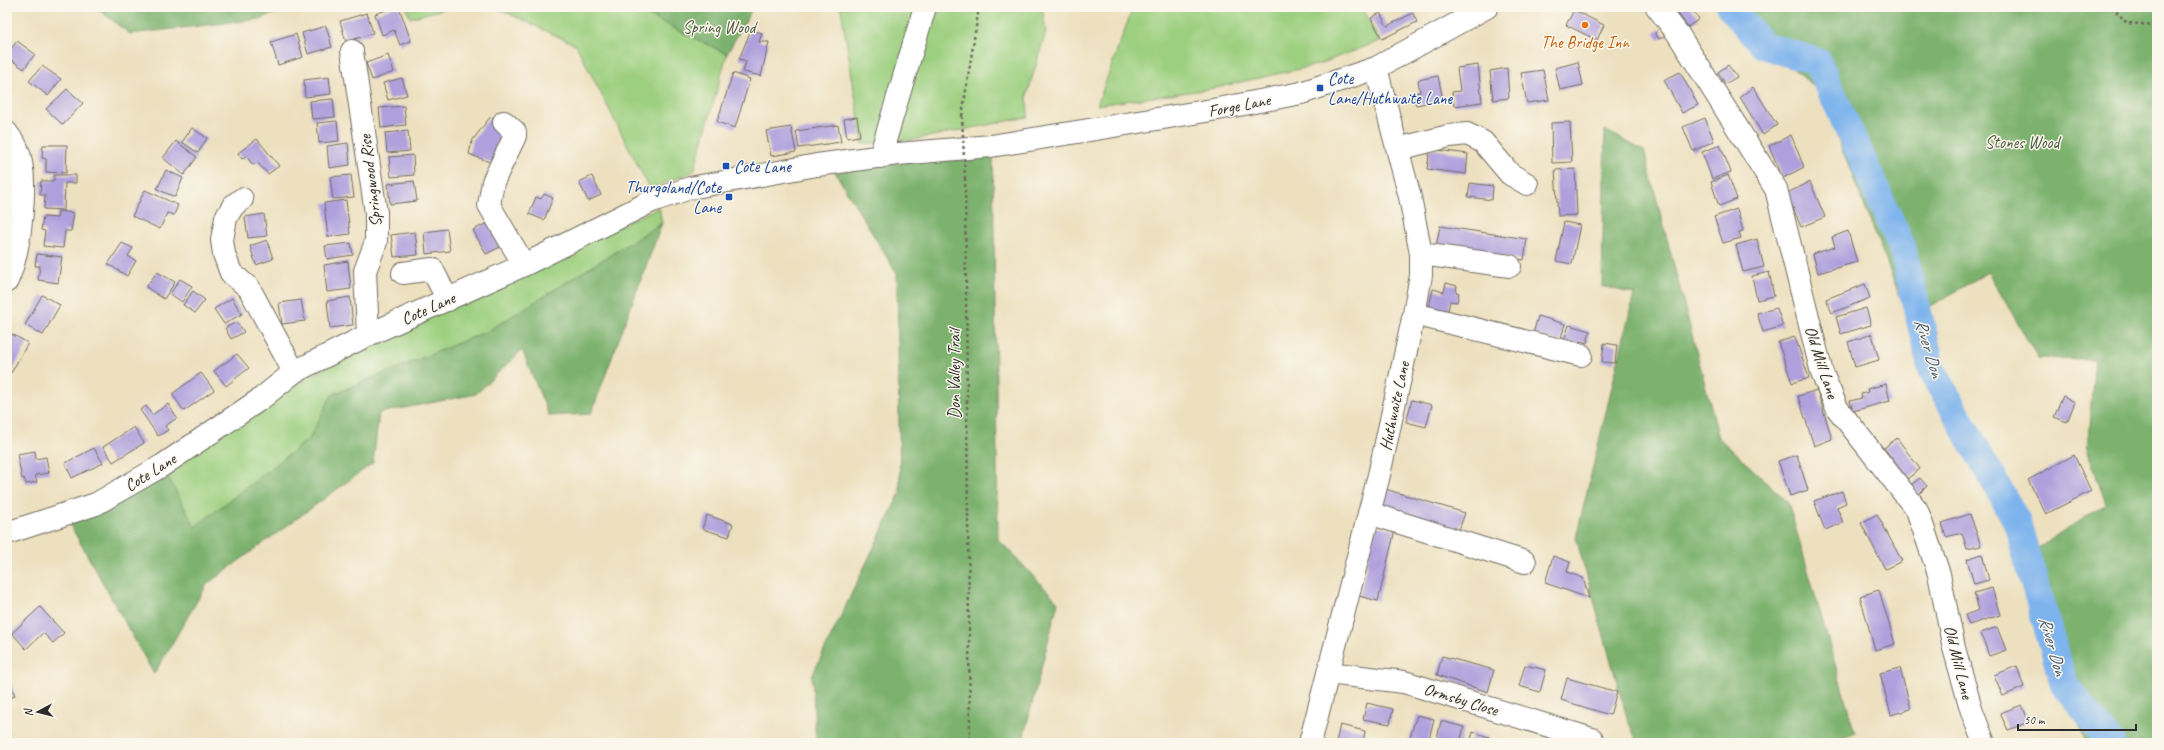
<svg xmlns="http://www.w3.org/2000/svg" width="2164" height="750" font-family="Caveat,sans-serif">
<rect width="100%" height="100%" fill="#fbf7ec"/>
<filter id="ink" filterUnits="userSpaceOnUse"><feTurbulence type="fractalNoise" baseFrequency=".025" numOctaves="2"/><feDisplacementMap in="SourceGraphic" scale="8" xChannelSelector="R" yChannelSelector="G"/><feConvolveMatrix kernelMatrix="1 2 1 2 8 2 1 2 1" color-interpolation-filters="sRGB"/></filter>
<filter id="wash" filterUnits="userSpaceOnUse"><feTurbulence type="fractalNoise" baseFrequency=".012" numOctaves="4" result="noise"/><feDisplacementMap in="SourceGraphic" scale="16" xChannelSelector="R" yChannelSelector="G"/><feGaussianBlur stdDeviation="0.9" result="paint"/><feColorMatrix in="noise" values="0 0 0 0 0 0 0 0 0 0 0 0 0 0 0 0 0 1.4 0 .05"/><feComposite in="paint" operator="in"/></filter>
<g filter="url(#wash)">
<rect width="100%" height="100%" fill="#ede0bf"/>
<!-- green -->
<path fill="#9ccf7f" stroke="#647d55" d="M406 7H451L410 18Z
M495 7H631L727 54 694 171 650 189 576 45Z
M837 7H1042L1046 31 1027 95 1028 117 912 140 863 144 841 9Z
M1138 7H1362L1380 41 1317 65 1210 89 1097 105 1132 10Z
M659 207 662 223 488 331 332 395 309 439 195 528 166 473 301 380Z"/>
<!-- forest -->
<path fill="#7db26e" stroke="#546e4c" d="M95 7H292L259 19 130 34Z
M631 7H753L727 54Z
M1721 7H2157V743H2086L2020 560 2106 504 2087 449 2095 359 2038 358 1988 272 1909 319 1819 91Z
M1605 130 1644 151 1719 438 1788 502 1855 733 1832 743H1638L1628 721 1576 538 1634 294 1602 286Z
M993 150 998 539 1058 602 1022 743H816L812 676 900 493 897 274 835 172Z
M662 223 591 414 549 416 522 350 476 394 379 413 373 463 207 584 154 674 68 521 166 473 195 527 309 439 332 395 488 331Z"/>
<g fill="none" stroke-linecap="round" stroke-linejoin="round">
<!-- river -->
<path stroke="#7eb4ed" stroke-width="28" d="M1730 7 1763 45 1818 62 1902 247 1932 370 2016 520 2064 684 2111 743"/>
</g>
<g id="blocks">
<!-- building -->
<path fill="#afa0dd" d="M395 7H399L411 41 400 45 394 30 382 35 375 14Z
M1676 7H1690L1699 19 1688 27 1674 8Z
M1574 10 1604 25 1597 40 1566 25Z
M367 13 373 33 346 42 340 21Z
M1380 13 1387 26 1413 13 1417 22 1382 39 1371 18Z
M326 26 332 47 308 54 302 33Z
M1660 29 1665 36 1659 39 1655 33Z
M751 30 762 33 759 42H769L761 76 743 72 746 61 739 59Z
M296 34 303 57 278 65 271 42Z
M17 41 35 54 24 69 7 57V54Z
M388 55 394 72 372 80 366 63Z
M1578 62 1583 85 1560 90 1555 68Z
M1478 65 1482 102 1454 106 1452 92 1460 91 1457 68Z
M1728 65 1737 77 1725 84 1718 72Z
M42 66 61 79 48 96 29 81Z
M1507 68 1509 98 1493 100 1490 71Z
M1543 70 1549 100 1527 103 1521 73Z
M1680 72 1698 105 1682 113 1664 80Z
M733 73 750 79 735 128 717 122Z
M1438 76 1443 100 1416 105 1413 93 1420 92 1418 80Z
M329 77 331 94 305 97 304 80Z
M402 78 407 95 388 100 383 83Z
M1753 87 1777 125 1763 135 1740 97Z
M67 89 83 103 63 125 46 109Z
M333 99 335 117 312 119 310 101Z
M404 106 406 125 381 128 379 108Z
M491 116 511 136 497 165 469 154 472 141Z
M857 117 860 136 847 138 844 119Z
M1705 118 1714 141 1693 151 1683 127Z
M337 121 339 141 319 143 317 123Z
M1570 122 1572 162 1552 163 1551 123Z
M838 125 841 142 799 148 796 131Z
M791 127 796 152 771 156 766 131Z
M192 128 207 138 198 153 182 142Z
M408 131 410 151 387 153 385 133Z
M1791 135 1804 167 1783 178 1769 146Z
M257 139 279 166 268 174 257 162 253 165 246 156 242 159 238 153Z
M176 141 197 157 184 175 163 158Z
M348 143 350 165 329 168 327 146Z
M43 145H67L66 173 46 172V159L42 158Z
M1720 145 1731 172 1712 179 1702 152Z
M1430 149 1468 154 1466 174 1427 169Z
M413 155 414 175 391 177 389 157Z
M1575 169 1577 215 1558 216 1555 170Z
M166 170 183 178 175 197 157 189Z
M54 175H76V183H65L64 210 44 209 45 195H40L41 181H54Z
M351 175 354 197 333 199 330 177Z
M1728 175 1737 199 1719 206 1711 182Z
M592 176 601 195 588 201 579 182Z
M414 181 417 201 390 204 388 184Z
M1810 182 1825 217 1801 227 1787 193Z
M1470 183 1493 186 1492 200 1468 197Z
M145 190 178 205 174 215 167 213 160 229 132 216Z
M544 194 553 198 544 220 529 214 536 197 541 199Z
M346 200 350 234 328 237 324 203Z
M1737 209 1743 231 1739 232 1741 238 1723 243 1714 217Z
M58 211 74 213 71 231H65L63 248 43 246 45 231 41 230 43 217 57 218Z
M264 214 267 236 248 238 245 217Z
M494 220 506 244 486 254 473 230Z
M1564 222 1580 225 1572 264 1556 261Z
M1440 226 1527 239 1524 260 1436 247Z
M447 229 450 251 426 254 424 232Z
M1848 231 1857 262 1818 273 1813 254 1835 247 1832 237Z
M415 232 418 255 394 257 391 235Z
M1757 239 1764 267 1743 272 1736 245Z
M267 240 273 259 256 265 250 246Z
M122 243 133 248 128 256 136 261 127 276 108 264Z
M351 243 353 255 327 259 325 246Z
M37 254 62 257 58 283 38 280 40 266H35Z
M348 261 351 289 327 292 324 265Z
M157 272 175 282 164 299 146 287Z
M1769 272 1774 296 1757 300 1752 276Z
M180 279 192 286 182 302 170 294Z
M1446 283 1457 286 1456 292 1459 293 1457 302 1450 301 1447 316 1428 312 1433 289 1444 292Z
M1865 284 1870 298 1832 313 1826 299Z
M193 291 205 300 195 313 183 305Z
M42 295 60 305 43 335 25 325Z
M350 297 353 325 330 328 327 301Z
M232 298 242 314 224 324 214 309Z
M301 300 305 321 282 324 279 303Z
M1777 308 1783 326 1763 332 1757 313Z
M1866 308 1871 325 1841 334 1836 317Z
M1538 316 1565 324 1560 342 1533 334Z
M237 322 244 332 231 339 225 328Z
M1569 325 1590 331 1587 343 1580 341 1578 348 1563 343Z
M12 334 28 343 11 373 7 370V342Z
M1872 334 1879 360 1855 367 1848 342Z
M1795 337 1809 378 1792 383 1778 342Z
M1604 343 1617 345 1615 363 1602 362Z
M237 354 249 368 226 386 214 371Z
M201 373 214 390 184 411 172 394Z
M1886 384 1890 401 1853 411 1850 401 1862 398 1861 394 1868 392 1867 389Z
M1817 390 1832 439 1814 446 1798 396Z
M2063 396 2075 402 2067 422 2054 417Z
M1412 400 1432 405 1426 427 1406 422Z
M168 404 177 418 165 426 168 430 158 436 140 410 146 406 152 415Z
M134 427 144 443 113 462 103 447Z
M1897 438 1920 469 1907 479 1884 448Z
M94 448 103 463 72 478 65 463Z
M35 451 36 459 46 457 49 473 35 475 37 482 26 484 24 478 22 479 17 454Z
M1797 455 1808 490 1790 496 1778 461Z
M2074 455 2091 491 2046 514 2028 480Z
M1920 478 1927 486 1919 494 1911 485Z
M1382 488 1465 513 1458 533 1376 508Z
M1842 491 1846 503 1837 507 1843 523 1825 530 1814 501Z
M1877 514 1902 561 1885 569 1861 523Z
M1970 514 1981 546 1967 549 1962 533 1946 537 1942 523Z
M707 515 733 524 729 537 702 529Z
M1376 526 1395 530 1378 601 1359 596Z
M1982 554 1989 580 1974 584 1967 559Z
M1553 556 1570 562 1567 572 1583 578 1589 598 1545 583Z
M1992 588 2000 615 1969 625 1965 615 1979 610 1974 593Z
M1879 590 1895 644 1875 650 1860 596Z
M40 607 64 633 53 643 43 633 26 649 12 633Z
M1997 627 2006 650 1989 656 1981 633Z
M1442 656 1494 670 1488 692 1437 675Z
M1525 665 1546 670 1540 692 1519 686Z
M2017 666 2024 687 2003 696 1994 675Z
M1900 668 1911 709 1891 715 1880 673Z
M1567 678 1617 692 1610 715 1561 700Z
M10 681 15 696 7 699V683Z
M1367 703 1393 709 1390 724 1363 719Z
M2022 705 2029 722 2008 730 2000 713Z
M1417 715 1434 719 1428 743 1409 740Z
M1441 721 1464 727 1460 743H1436Z
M1340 725 1365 731 1363 743 1336 742Z
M1473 732 1489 737 1487 743H1470Z"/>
</g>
</g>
<g filter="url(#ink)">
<use href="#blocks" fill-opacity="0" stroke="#6f6a5f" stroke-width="1"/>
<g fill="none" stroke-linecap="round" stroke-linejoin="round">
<!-- minor casing -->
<g stroke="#6f6a5f" stroke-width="24">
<path id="minor" d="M1657 7 1678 34 1776 189 1822 373 1837 408 1917 510 1939 574 1954 648 1972 712 1984 743
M352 51 376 213V242L365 271 368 335
M504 122 515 132V136L493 182 489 205 524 265
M7 133C10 138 15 143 17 148 30 179 20 251 7 281
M1398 149 1449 136 1467 134 1483 142 1510 174 1527 184
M880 157 925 7
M242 199 233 206 226 218 222 240 224 254 231 273 249 288 294 372
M1421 254 1510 266
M403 273 432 269 448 300
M1414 314 1581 355
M1369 513 1525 562
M7 533 96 504 163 465 262 398 294 372 368 335 524 265 652 201 690 188 817 165 898 154 991 146 1218 109 1301 93 1376 68 1487 7
M1328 673 1404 682 1592 739
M1310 743 1379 475 1414 314 1421 275V254L1410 197 1376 68"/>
</g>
<!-- path -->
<path stroke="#6f6a5f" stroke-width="2.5" stroke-dasharray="3 3" stroke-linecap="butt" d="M2112 7 2127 23 2157 25
M962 116 979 7
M965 178 970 743"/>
<!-- minor -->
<use href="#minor" stroke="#fff" stroke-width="22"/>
<!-- path-bridge -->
<path stroke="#6f6a5f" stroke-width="2.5" stroke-dasharray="3 3" stroke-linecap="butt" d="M962 116 965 178"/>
</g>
</g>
<!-- markers -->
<circle fill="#e8710a" stroke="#fbf7ec" stroke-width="1.5" cx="1585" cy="25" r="4"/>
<g fill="#1a4fb4" stroke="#fbf7ec" stroke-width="1.5">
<rect x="1316" y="84" width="8" height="8" rx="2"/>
<rect x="722" y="162" width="8" height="8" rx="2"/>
<rect x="725" y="193" width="8" height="8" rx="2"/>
</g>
<g text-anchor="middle" stroke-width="3" stroke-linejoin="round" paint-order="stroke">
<!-- park labels -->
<g font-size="17" fill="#4d5c44" stroke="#fbf7ec">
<text x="719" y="33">Spring Wood</text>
<text x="2022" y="148">Stones Wood</text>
</g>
<!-- food labels -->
<g font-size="17" fill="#c56008" stroke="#fbf7ec">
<text x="1585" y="48">The Bridge Inn</text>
</g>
<!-- transit labels -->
<g font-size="17" fill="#164399" stroke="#fbf7ec" text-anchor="start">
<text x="1328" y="84">Cote<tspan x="1328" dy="20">Lane/Huthwaite Lane</tspan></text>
<text x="734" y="172">Cote Lane</text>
<text x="721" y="193" text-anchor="end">Thurgoland/Cote<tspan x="721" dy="20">Lane</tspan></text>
</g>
<!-- street labels -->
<g font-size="17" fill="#2b2b2b" stroke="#fbf7ec">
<text transform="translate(1239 105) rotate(-11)" y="6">Forge Lane</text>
<text transform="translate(370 181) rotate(-97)" y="6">Springwood Rise</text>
<text transform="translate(428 308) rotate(-24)" y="6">Cote Lane</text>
<text transform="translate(1822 362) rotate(72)" y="6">Old Mill Lane</text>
<text transform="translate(954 374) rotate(-90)" y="6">Don Valley Trail</text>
<text transform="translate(1394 406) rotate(-78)" y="6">Huthwaite Lane</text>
<text transform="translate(150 472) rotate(-32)" y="6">Cote Lane</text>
<text transform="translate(1959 662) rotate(76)" y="6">Old Mill Lane</text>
<text transform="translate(1461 699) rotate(17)" y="6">Ormsby Close</text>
</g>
<!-- water labels -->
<g font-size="18" font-style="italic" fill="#485b6f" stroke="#fbf7ec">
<text transform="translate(1929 348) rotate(73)" y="6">River Don</text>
<text transform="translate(2053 646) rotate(74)" y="6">River Don</text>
</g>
</g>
<!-- margin -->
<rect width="2164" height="750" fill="none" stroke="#fbf7ec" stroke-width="24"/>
<!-- north arrow -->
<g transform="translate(38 712) rotate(263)" stroke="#fbf7ec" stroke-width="3" paint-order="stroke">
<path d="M0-3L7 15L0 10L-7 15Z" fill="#2b2b2b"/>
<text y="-6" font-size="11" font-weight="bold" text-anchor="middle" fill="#2b2b2b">N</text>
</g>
<!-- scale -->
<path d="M2018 724v6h118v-6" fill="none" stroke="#2b2b2b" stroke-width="2"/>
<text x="2024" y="724" font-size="12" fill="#2b2b2b" stroke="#fbf7ec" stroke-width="3" paint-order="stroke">50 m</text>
</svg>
